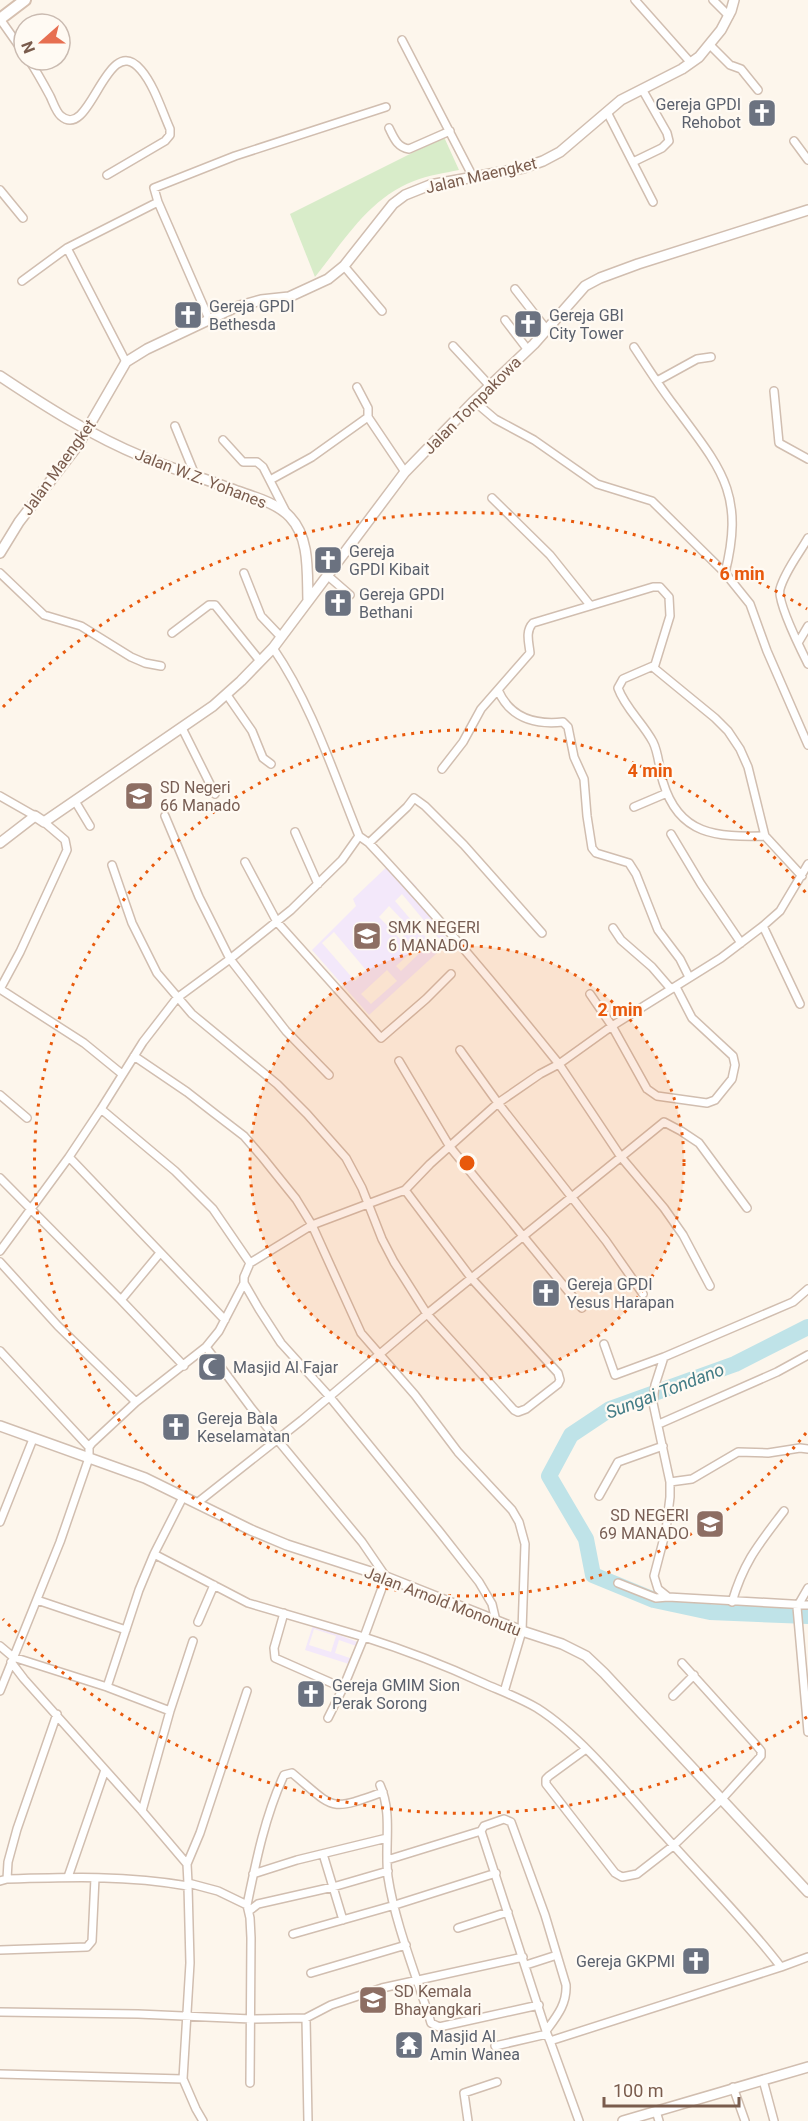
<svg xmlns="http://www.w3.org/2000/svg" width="808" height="2121" font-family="Roboto,sans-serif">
<rect width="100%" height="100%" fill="#fdf6ec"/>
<!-- education -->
<path fill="#f3e8fa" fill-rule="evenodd" d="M392 862 417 887 411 893 449 942 369 1015 312 950 356 906 353 899ZM402 894 441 941 434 947 395 901ZM389 906 411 929 400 939 379 917ZM334 932 366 970 355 981 322 943ZM422 942 426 947 401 971 396 966ZM387 970 397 981 371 1004 361 994Z
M313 1625 360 1643 352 1665 305 1650ZM314 1629 336 1636 331 1652 309 1645ZM339 1640 356 1646 353 1659 335 1653Z"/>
<!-- green -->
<path fill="#d8ecc9" d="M444 137 459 170C445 173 428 175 414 181 369 198 344 241 315 277L290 214Z"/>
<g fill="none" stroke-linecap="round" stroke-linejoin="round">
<!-- river -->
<path stroke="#bfe3e8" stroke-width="16" d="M808 1327 735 1364 610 1409 571 1435 549 1476 586 1539 593 1575 654 1600 710 1612 808 1616"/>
<!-- minor casing -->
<g stroke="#d1beb0" stroke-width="10">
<path id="minor" d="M635 0 691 63
M713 0 729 16
M0 19 24 53
M402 40 473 177
M710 45 730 65 741 69 758 90
M29 60C37 72 43 83 50 96 53 102 56 112 61 116 91 142 106 29 141 70 154 85 162 111 170 129V135L165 141 107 175
M607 112 653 202
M389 128C394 138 397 147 409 149L450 131
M794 141 808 160
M633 162 662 148 669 141 667 133 642 89
M0 190 23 218
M344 266 382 311
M22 281 67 248
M515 289 547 330
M209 319 158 202 154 188 235 156 386 107
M505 320 528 350
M453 346 490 386
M634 347C648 368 661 389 676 408 721 469 745 493 725 573
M126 362 67 248 158 202
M657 381 697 359 711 357
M774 391 779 443 808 459
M474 401 495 419 534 440 597 484 652 501 725 573 750 604 767 651 808 745
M368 417 405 472
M175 426 195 475
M223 440 243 462H257L263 467 286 512
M270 480 312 457 368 417V408L357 387
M492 498 550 555 590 605
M808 538C799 554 785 571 780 589 777 602 801 650 808 664
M0 573 44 615 81 626 131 657 145 663 161 666
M244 573 261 616 281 637
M327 575 350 595
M172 633 209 605H215L260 661
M798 643 808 626
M273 648C312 705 333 772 359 836L369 843C436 914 498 988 559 1064L540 1074 498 1103 430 1164 405 1190 312 1225 250 1263 244 1277V1283L259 1309 281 1343 329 1396 439 1531 479 1582 492 1604 496 1621
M653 666 623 679 618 688C625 708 643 723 653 742 659 754 659 769 663 782 679 836 717 837 765 836
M498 690C510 718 535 725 563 722L568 727 574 757 584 779 587 816 592 848 596 853 629 863 636 874 658 930 680 959 689 977
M227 695 252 731 263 758 271 764
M182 728 215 794
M442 769 463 742 481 709 530 653C529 643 525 631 533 623L653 587H660L669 597 670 616 654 668 715 718 728 731 740 749 748 767 765 836 802 876
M0 796 35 816
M75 801 90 826
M634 807 667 793
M165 816 199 897 230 959 286 1031 329 1075
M295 832 318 884
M671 834 701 884 741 943
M369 843 407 807 414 798 425 806 464 845 542 933
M245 862 277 922 381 1038 426 999 451 974
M112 865 132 923 157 973 192 1014 277 1084 307 1114 346 1158 362 1188 382 1239 394 1262 427 1314 514 1410 518 1412 526 1409 558 1384 560 1380 558 1373 472 1279 405 1190
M763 926 800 1004
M613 928 621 940 652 967 671 989
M0 989 20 952 67 850 65 840 44 822
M0 989 84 1043 122 1074
M590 994 612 1026 647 1089 657 1096 707 1103 715 1100 732 1079 735 1065 733 1056 692 1018 676 987
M460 1050 498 1103 606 1241 643 1294
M134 1056 187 1092 214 1113 244 1136 263 1158 296 1199 312 1225 361 1333 415 1395 458 1452 512 1510 519 1522 525 1544 522 1631 504 1692
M399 1061 450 1147 582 1308
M0 1095 27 1118
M101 1109 69 1157 225 1320
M0 1178 121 1300
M0 1251 69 1157
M160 1253 121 1300 184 1366
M0 1262 58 1326 136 1402
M250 1263 213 1209 175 1171 101 1109 143 1042 177 998 230 959 291 910 342 860 359 836
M710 1286 683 1235 664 1208 621 1157 664 1122 681 1131 699 1143 747 1208
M808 1289 793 1302 664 1357 655 1385 653 1403 670 1482V1497L666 1530 654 1576 658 1589 668 1597 808 1605
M604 1344 615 1375 664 1357
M206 1347 252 1409 362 1542 386 1577 364 1637C405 1650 444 1665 483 1683 501 1691 520 1698 537 1708 583 1737 629 1796 666 1837 704 1880 746 1921 781 1967L808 1957
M0 1351 89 1447
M659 1424 777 1372 808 1355
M670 1482 692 1479 738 1452 768 1453 800 1448 808 1449
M599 1496 618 1462 663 1446
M197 1503 302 1420 427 1314 621 1157 559 1064 612 1026 721 958 763 926 780 911 808 864
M0 1522 33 1439
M154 1554 248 1603 364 1637 343 1688 328 1718
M618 1583 656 1598 668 1597
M808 1588 797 1607 808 1732
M37 1600 126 1630
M732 1602C744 1561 759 1544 784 1511
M284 1613 274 1648 275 1658 343 1688
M198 1622 214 1585
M0 1646 13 1657 107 1687 170 1711
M11 1662 24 1679 142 1811 187 1864 188 1883
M107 1687 139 1590 154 1554 183 1497
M0 1691 60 1542 89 1458V1447L92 1443 136 1402 206 1347 219 1331 244 1283
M673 1696 694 1675
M586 1749 549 1776 546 1779V1784L615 1873 622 1877 637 1874 673 1846 722 1799 761 1756V1751L757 1746 682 1663
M380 1785C393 1814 384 1846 388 1877 395 1924 417 1977 431 2023L439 2027 539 2005
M142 1811 170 1711 193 1641
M323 1854 343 1920
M387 1860 481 1831
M187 1864 200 1833 247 1691
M253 1874 297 1860 387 1838
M68 1877 105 1770
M7 1879 8 1862 17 1829 57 1714
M0 1881 7 1879C68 1877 128 1875 188 1886V1883L218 1891 247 1905 250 1918 251 1938 250 2083
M188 1886 190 1963 183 2079 196 2109 203 2121
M247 1905C256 1861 265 1816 284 1775L292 1773C335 1809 328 1812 383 1792
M249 1911 258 1904 333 1887 388 1871
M458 1928 508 1912
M293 1934 395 1905 496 1873
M0 1950 87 1947 92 1941 95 1878
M526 1965 557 1955
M311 1973 406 1945
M0 2012 138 2014 251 2019 306 2018 331 2005 382 1988 523 1957
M306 2018 308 2121
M546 2031C557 2016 567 2004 566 1985L545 1915 511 1822 504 1819 484 1826 481 1831 547 2034 550 2041
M495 2046 547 2034
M0 2074 183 2079
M763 2080 774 2121
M733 2087 745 2121
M656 2111 659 2121
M468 2121 464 2093 497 2082
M579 2121 550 2041 781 1967"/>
</g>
<!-- tertiary casing -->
<g stroke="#d1beb0" stroke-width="12">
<path id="tertiary" d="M0 376C45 406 92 436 143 457 173 469 206 479 237 491 254 497 277 503 290 517 310 538 307 572 308 600
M0 553 19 522 78 445 126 362 147 349 236 307 261 300 289 297 328 279 344 266 393 204 405 195 430 185 523 168 543 161 560 152 621 100 682 69 699 57 721 30 731 11 734 0
M0 843 35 816 44 822 213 706 241 681 273 648 405 472 474 401 534 344 585 286 600 278 638 264 808 210
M0 1426 145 1478 251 1530 287 1545 386 1577 522 1631 562 1644 586 1656 604 1673 808 1892
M623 2121 808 2067"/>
</g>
<!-- secondary casing -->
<g stroke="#d6c0b0" stroke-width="14">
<path id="secondary" d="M0 19 25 0"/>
</g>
<!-- minor -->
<use href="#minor" stroke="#fff" stroke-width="7"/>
<!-- tertiary -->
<use href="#tertiary" stroke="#fff" stroke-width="9"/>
<!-- secondary -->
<use href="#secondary" stroke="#fff" stroke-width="10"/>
</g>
<!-- distance rings -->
<circle cx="467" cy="1163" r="217" fill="#e8590c" fill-opacity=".12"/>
<g fill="none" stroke="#e8590c" stroke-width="3" stroke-dasharray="3 6">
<circle cx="467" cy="1163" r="217"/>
<path d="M806 1433A433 433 0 1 1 806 893"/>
<path d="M807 1717A650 650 0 0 1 3 1619M3 707A650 650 0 0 1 807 609"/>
</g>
<!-- icons -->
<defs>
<g id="church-square" transform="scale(1.5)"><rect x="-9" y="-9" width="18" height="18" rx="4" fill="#6b7280" stroke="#fffaf3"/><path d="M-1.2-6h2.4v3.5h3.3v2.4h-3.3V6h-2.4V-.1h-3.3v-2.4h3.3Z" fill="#fff"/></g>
<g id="school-square" transform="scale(1.5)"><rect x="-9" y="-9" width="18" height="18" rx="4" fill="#8d6e63" stroke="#fffaf3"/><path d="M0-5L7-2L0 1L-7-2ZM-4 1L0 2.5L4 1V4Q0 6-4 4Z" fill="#fff"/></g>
<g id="mosque-square" transform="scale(1.5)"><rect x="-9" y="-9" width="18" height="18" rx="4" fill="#6b7280" stroke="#fffaf3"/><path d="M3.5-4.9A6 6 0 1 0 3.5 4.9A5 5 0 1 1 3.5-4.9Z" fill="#fff"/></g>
<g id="temple-square" transform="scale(1.5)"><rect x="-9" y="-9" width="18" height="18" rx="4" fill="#6b7280" stroke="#fffaf3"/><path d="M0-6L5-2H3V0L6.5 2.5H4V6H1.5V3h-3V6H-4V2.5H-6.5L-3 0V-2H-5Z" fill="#fff"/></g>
</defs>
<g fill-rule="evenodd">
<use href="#church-square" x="762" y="113"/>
<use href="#church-square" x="188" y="315"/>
<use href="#church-square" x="528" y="324"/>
<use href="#church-square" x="328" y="560"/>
<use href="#church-square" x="338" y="603"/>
<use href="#school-square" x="139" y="796"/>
<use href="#school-square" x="367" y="936"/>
<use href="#church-square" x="546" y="1293"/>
<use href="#mosque-square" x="212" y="1367"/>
<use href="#church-square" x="176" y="1427"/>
<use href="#school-square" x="710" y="1524"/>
<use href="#church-square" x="311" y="1694"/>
<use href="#church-square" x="696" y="1961"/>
<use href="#school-square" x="373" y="2000"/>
<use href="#temple-square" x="409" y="2045"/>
</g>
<g text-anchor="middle" stroke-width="4.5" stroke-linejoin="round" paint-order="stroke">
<!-- worship labels -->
<g font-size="16" fill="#5b616d" stroke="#fffaf3" text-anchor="start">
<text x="741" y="110" text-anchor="end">Gereja GPDI<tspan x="741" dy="18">Rehobot</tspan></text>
<text x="209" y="312">Gereja GPDI<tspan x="209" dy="18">Bethesda</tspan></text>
<text x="549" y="321">Gereja GBI<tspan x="549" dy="18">City Tower</tspan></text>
<text x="349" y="557">Gereja<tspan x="349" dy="18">GPDI Kibait</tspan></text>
<text x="359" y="600">Gereja GPDI<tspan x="359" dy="18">Bethani</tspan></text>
<text x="567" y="1290">Gereja GPDI<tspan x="567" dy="18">Yesus Harapan</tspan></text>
<text x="233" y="1373">Masjid Al Fajar</text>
<text x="197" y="1424">Gereja Bala<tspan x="197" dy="18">Keselamatan</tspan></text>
<text x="332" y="1691">Gereja GMIM Sion<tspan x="332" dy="18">Perak Sorong</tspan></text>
<text x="675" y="1967" text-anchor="end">Gereja GKPMI</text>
<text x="430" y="2042">Masjid Al<tspan x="430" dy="18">Amin Wanea</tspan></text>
</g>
<!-- street labels -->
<g font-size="16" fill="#7a5c4d" stroke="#fffaf3">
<text transform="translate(481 175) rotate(-13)" y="6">Jalan Maengket</text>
<text transform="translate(472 405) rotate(-45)" y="6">Jalan Tompakowa</text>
<text transform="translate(58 467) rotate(-54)" y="6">Jalan Maengket</text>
<text transform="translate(201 478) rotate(21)" y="6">Jalan W.Z. Yohanes</text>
<text transform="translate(443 1601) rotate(21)" y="6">Jalan Arnold Mononutu</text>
</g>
<!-- education labels -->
<g font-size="16" fill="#785e54" stroke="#fffaf3" text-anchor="start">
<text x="160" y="793">SD Negeri<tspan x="160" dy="18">66 Manado</tspan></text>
<text x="388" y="933">SMK NEGERI<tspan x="388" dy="18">6 MANADO</tspan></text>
<text x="689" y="1521" text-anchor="end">SD NEGERI<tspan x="689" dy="18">69 MANADO</tspan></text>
<text x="394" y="1997">SD Kemala<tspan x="394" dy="18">Bhayangkari</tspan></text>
</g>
<!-- water labels -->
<g font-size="18" font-style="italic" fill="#437c86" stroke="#fffaf3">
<text transform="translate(665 1391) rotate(-21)" y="6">Sungai Tondano</text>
</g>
</g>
<circle cx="467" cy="1163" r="9" fill="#e8590c" stroke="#fffaf3" stroke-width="3"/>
<g font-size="18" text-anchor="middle" font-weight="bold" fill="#e8590c" stroke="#fffaf3" stroke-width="4.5" stroke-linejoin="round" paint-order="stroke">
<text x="742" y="580">6 min</text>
<text x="650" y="777">4 min</text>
<text x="620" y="1016">2 min</text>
</g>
<!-- north arrow -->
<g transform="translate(42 42) rotate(249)"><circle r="28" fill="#fffaf3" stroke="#cabbb1" stroke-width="1.5"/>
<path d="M0-4.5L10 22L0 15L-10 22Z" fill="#e76f51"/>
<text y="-9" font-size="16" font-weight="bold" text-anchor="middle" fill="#7a5c4d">N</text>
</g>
<!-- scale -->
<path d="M604 2097v9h135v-9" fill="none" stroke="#7a5c4d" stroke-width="3"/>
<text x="613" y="2097" font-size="18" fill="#7a5c4d" stroke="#fffaf3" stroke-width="4.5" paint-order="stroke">100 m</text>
</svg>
